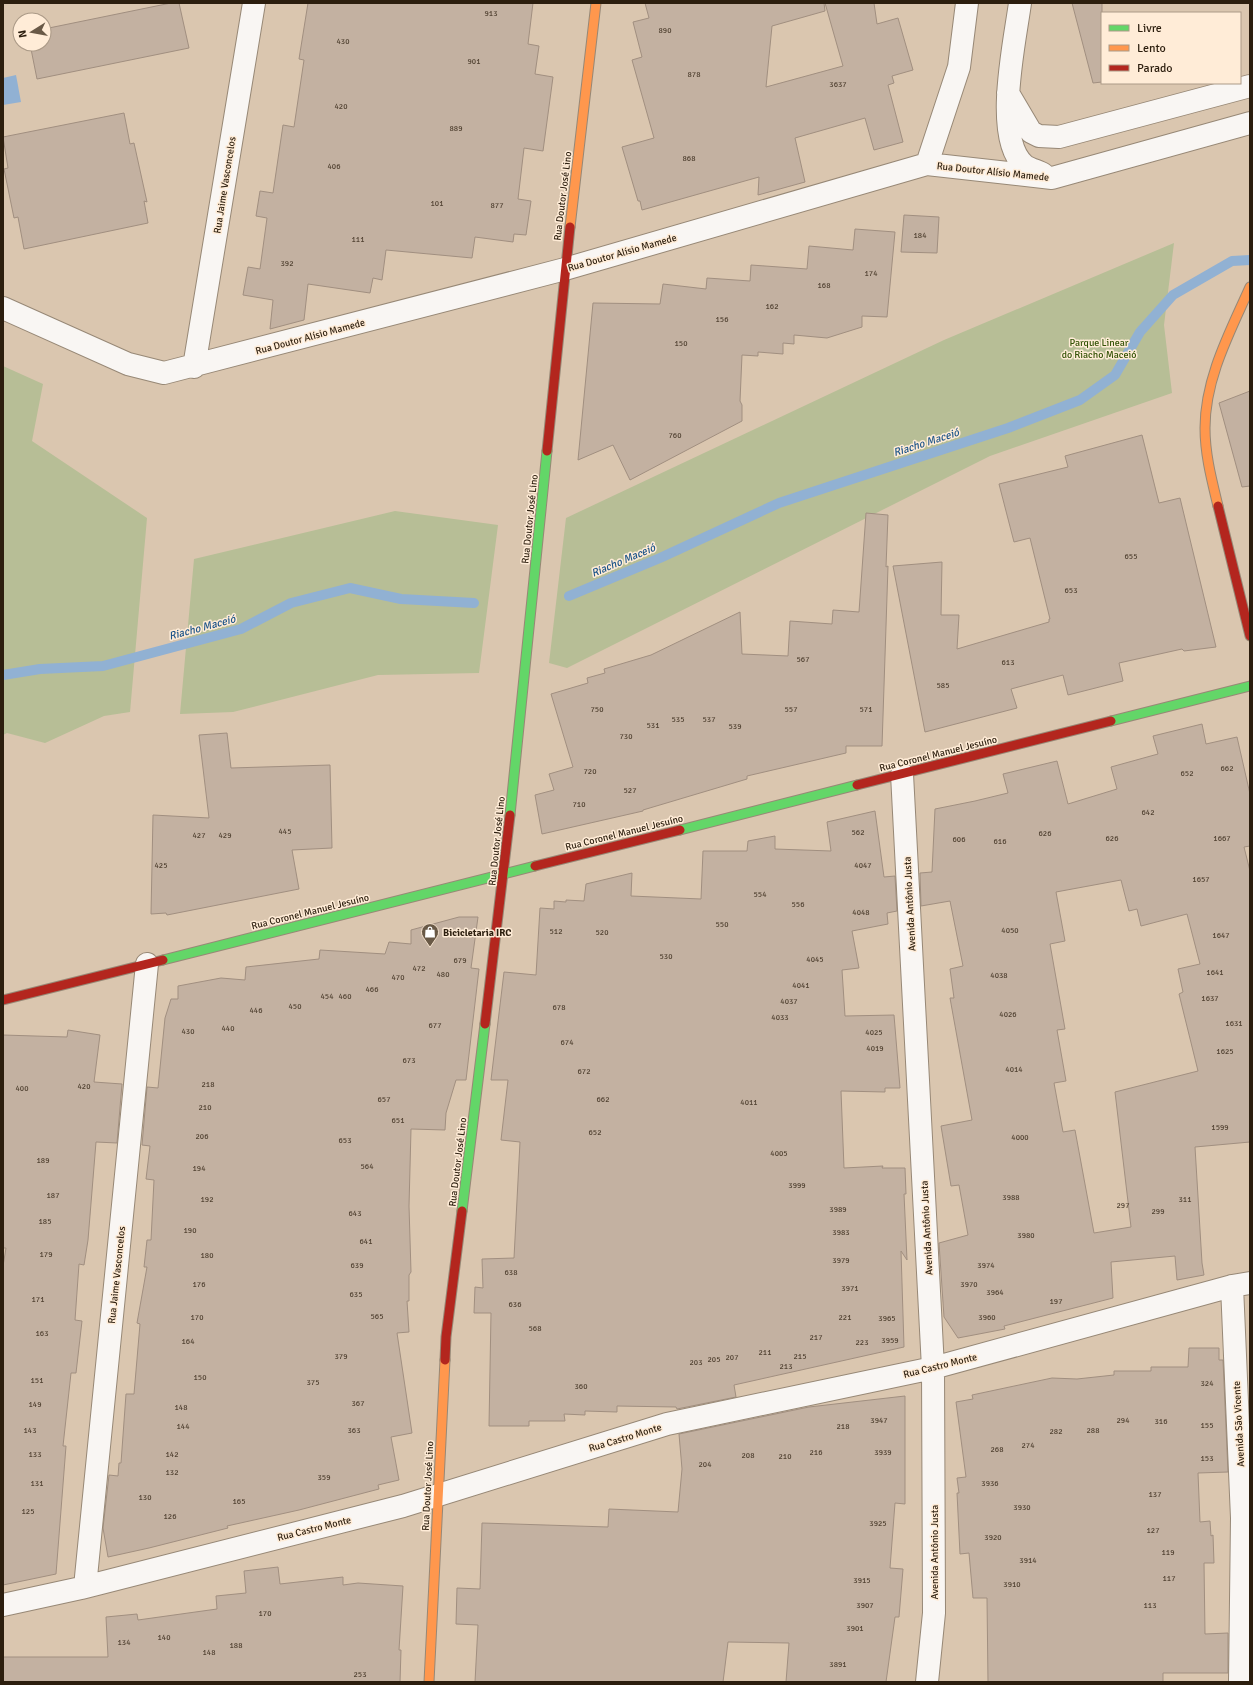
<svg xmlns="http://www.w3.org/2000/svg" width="1253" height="1685" font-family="Signika,sans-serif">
<rect width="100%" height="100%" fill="#dac6af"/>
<!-- green -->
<path fill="#b7be96" d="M1174 243 1164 325 1172 393 990 456 567 668 549 663 566 518 944 340Z
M3 366 43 384 32 441 147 518 130 712 104 716 45 743 7 733 3 735Z
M395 511 498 525 479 673 378 675 233 712 180 714 194 559Z"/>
<!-- water -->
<path fill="#91b1d3" d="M16 75 21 102 3 105V78Z"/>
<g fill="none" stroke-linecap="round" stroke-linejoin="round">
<!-- stream -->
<path stroke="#91b1d3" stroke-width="10" d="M569 596 660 558 779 503 1008 428 1080 400 1115 375 1140 332 1173 295 1232 261 1250 260
M3 675 40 669 103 666 241 629 291 603 350 588 401 599 474 603"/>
</g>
<!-- building -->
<path fill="#c3b1a1" stroke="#a18f80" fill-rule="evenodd" d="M171 3H179L189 48 37 79 30 44H44V29Z
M308 3H533L528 44 539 46 535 74 553 77 543 151 524 148 518 199 531 201 526 235 514 234 513 242 475 237 472 258 386 250 382 280 373 278 370 293 308 284 304 320 270 329 273 300 243 295 248 267 260 269 267 218 256 216 260 191 273 193 283 125 294 127 304 60 299 59Z
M645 3H824L825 11 772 26 766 87 843 66 825 3H874L877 24 898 18 913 70 892 76 894 83 888 85 903 142 874 150 865 118 795 138 805 182 758 195 759 177 642 210 640 201H638L622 147 654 138 632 60 642 57 633 22 649 18Z
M1072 3H1102V82L1093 83Z
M124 113 130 144 134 143 147 202 144 201 148 223 24 249 18 217 14 218 4 169 8 168 3 137Z
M904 215 939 217 937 253 901 252Z
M855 229 895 232 887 317 862 316V327L827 338 794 335V344L783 343V354L758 352V356L742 355 740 401 742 405V421L630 480 613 445 578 460 593 303 660 304 663 284 706 289 707 278 750 281 751 265 807 269 809 246 853 250Z
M1250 391V486L1242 487 1219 403Z
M1142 435 1159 503 1180 498 1216 647 1184 651 1182 649 1119 663 1123 681 1068 695 1063 675 1011 689 1017 708 925 732 893 566 942 562 941 615H959L957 649 1049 622V619H1050L1030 538 1014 542 999 484 1068 467 1065 456Z
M866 513 888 515 886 567 888 566 882 746H846V753L747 776V779L643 810V811L542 834 535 795 554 790 549 774 573 767 551 694 588 683 587 678 605 673 604 669 651 655 740 612 742 654 788 656 790 621 832 624 833 610 859 612Z
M1202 724 1206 744 1237 737 1250 794V846L1244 847 1250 871V1142L1195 1147 1202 1263 1204 1275 1177 1280 1175 1256 1111 1262 1113 1298 1004 1326 1005 1329 958 1338 944 1317 939 1243 968 1235 959 1185 951 1186 941 1126 972 1120 950 998H954L950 969 963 966 950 901 921 906 920 873 932 872 935 809 975 801 1008 793 1003 774 1057 761 1068 804 1117 789 1111 767 1158 754 1153 736ZM1121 880 1129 911 1137 909 1141 926 1187 914 1200 964 1178 969 1183 992 1179 994 1198 1071 1115 1092 1131 1227 1094 1233 1075 1130 1063 1132 1054 1083 1066 1081 1057 1030 1065 1029 1050 944 1065 941 1056 892Z
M227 733 231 768 330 765 332 848 292 850 299 889 167 915 166 913 151 914 153 815 209 818 199 735Z
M875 811 884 877 895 876 897 911 887 913 888 924 852 931 859 968 842 970 845 1016 894 1015 900 1088H885V1092L841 1091 844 1168 883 1166 882 1168H905L906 1194H904L907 1260 901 1251 904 1347 734 1385 736 1397 677 1409 676 1407 617 1406V1412L585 1411V1415L564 1414 565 1421H529V1426H489L491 1313H474L475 1287 483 1288 482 1259 514 1258 520 1142 501 1140 508 1080H491L504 972 536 975 540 908 554 909V901L566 902V900L584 901 586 884 632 873 631 896 701 899 703 851H747L748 841 775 836V849L831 851 827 822Z
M459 917H478L471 968 479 969 466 1080H456L446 1113 445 1130 411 1129 409 1206 411 1272 409 1275V1301H407L409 1332 397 1333 412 1433 391 1437 399 1480 378 1485 379 1489 299 1510 227 1526 228 1528 149 1548 108 1557 103 1528 109 1475 118 1476 119 1463H121L126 1394H134L140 1324 137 1323 147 1267H144L147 1240H151L154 1180 146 1179 150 1146 142 1145 147 1087 158 1088 165 1018 171 999H178V986L221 978 245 980 246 967 319 959 320 950 385 954 389 942 411 944V930Z
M68 1030 100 1035 94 1082 122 1084 117 1143 96 1142 88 1240 84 1265 79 1264 75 1320 82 1321 76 1373H71L63 1446H66L56 1574 3 1585V1266L6 1248H3V1035L67 1037Z
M1189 1348H1219V1360H1223L1228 1472 1198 1473 1200 1522 1210 1521 1211 1536 1213 1535 1214 1563H1204L1205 1634 1228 1633V1673H1163V1682H988L987 1598H973L969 1553 960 1554 957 1493H959L957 1478 966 1477 956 1402 973 1399 972 1395 1052 1378 1077 1379 1114 1375V1371H1151V1367H1188Z
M905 1396V1504L895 1503 890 1568 903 1569 899 1617H895L886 1682H786L789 1643 728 1642 723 1682H475L478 1625 456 1624 457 1588 480 1589 482 1523 608 1527 609 1509 678 1512 682 1469 679 1434 809 1407Z
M278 1567 280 1584 343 1577V1585L358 1583 403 1586 399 1650H401L400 1682H3V1657H108L106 1617 137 1614 138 1620 217 1609 216 1596 246 1593 244 1571Z"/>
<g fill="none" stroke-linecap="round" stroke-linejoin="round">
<!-- street casing -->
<g stroke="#978876" stroke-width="24">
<path id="street" d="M1020 3C1015 41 993 138 1024 165 1029 169 1038 171 1043 174
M1008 93 1031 132 1039 136 1059 137 1250 86
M927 164 959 67 967 3
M3 308 128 364 164 373 565 269 927 164 1052 178 1250 123
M194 367 254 3
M902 774 933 1368 934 1613 927 1682
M1232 1286 1242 1518 1240 1682
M85 1587 147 964
M3 1605 81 1588 403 1506 667 1424 933 1368 1232 1286 1250 1283"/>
</g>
<!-- fast casing -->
<g stroke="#978876" stroke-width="11">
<path id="fast" d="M1111 721 1250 686
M510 815 547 451
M680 830 857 785
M163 960 535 866
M462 1211 485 1024"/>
</g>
<!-- slow casing -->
<g stroke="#978876" stroke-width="11">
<path id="slow" d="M570 227 596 3
M1218 506C1212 481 1205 455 1205 428 1205 378 1230 332 1250 287
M429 1682 445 1360"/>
</g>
<!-- jam casing -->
<g stroke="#978876" stroke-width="11">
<path id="jam" d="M547 451 570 227
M1218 506 1250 636
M857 785 1111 721
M535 866 680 830
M3 1000 163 960
M485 1024 510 815
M445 1360 446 1337 462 1211"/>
</g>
<!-- street -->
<use href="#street" stroke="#f9f6f3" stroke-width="22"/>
<!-- fast -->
<use href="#fast" stroke="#63d668" stroke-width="9"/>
<!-- slow -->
<use href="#slow" stroke="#ff974d" stroke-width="9"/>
<!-- jam -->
<use href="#jam" stroke="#b3261e" stroke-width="9"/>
</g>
<!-- icons -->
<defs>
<g id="shop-pin" transform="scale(0.9)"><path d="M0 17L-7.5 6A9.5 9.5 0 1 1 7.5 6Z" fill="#695946" stroke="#ffecd7"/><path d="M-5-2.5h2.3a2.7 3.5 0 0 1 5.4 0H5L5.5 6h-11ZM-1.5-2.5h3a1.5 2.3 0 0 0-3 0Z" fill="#fff"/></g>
</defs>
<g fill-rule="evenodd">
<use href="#shop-pin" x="430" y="932"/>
</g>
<g text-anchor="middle" stroke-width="3" stroke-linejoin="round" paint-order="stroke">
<!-- number labels -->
<g font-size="8" fill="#524333">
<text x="491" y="16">913</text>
<text x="665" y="33">890</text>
<text x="343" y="44">430</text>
<text x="474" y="64">901</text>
<text x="694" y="77">878</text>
<text x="838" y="87">3637</text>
<text x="341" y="109">420</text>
<text x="456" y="131">889</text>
<text x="689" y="161">868</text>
<text x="334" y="169">406</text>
<text x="437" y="206">101</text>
<text x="497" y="208">877</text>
<text x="920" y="238">184</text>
<text x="358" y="242">111</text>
<text x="287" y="266">392</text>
<text x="871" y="276">174</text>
<text x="824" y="288">168</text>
<text x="772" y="309">162</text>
<text x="722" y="322">156</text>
<text x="681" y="346">150</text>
<text x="675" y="438">760</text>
<text x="1131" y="559">655</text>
<text x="1071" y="593">653</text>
<text x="803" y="662">567</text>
<text x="1008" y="665">613</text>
<text x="943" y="688">585</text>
<text x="597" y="712">750</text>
<text x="791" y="712">557</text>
<text x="866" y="712">571</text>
<text x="678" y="722">535</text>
<text x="709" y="722">537</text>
<text x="653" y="728">531</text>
<text x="735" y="729">539</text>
<text x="626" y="739">730</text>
<text x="1227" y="771">662</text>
<text x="590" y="774">720</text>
<text x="1187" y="776">652</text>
<text x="630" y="793">527</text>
<text x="579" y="807">710</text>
<text x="1148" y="815">642</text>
<text x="285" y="834">445</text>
<text x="858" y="835">562</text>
<text x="1045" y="836">626</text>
<text x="199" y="838">427</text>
<text x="225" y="838">429</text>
<text x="1112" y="841">626</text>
<text x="1222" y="841">1667</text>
<text x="959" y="842">606</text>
<text x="1000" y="844">616</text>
<text x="161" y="868">425</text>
<text x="863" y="868">4047</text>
<text x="1201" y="882">1657</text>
<text x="760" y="897">554</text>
<text x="798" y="907">556</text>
<text x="861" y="915">4048</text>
<text x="722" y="927">550</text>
<text x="1010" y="933">4050</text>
<text x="556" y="934">512</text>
<text x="602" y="935">520</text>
<text x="1221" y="938">1647</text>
<text x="666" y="959">530</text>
<text x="815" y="962">4045</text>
<text x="460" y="963">679</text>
<text x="419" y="971">472</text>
<text x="1215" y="975">1641</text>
<text x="443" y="977">480</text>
<text x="999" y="978">4038</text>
<text x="398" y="980">470</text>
<text x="801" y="988">4041</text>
<text x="372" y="992">466</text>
<text x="327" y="999">454</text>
<text x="345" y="999">460</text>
<text x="1210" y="1001">1637</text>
<text x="789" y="1004">4037</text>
<text x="295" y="1009">450</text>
<text x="559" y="1010">678</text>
<text x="256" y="1013">446</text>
<text x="1008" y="1017">4026</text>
<text x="780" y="1020">4033</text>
<text x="1234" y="1026">1631</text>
<text x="435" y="1028">677</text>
<text x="228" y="1031">440</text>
<text x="188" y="1034">430</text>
<text x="874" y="1035">4025</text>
<text x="567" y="1045">674</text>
<text x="875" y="1051">4019</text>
<text x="1225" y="1054">1625</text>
<text x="409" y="1063">673</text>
<text x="1014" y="1072">4014</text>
<text x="584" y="1074">672</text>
<text x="208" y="1087">218</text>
<text x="84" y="1089">420</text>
<text x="22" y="1091">400</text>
<text x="384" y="1102">657</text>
<text x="603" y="1102">662</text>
<text x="749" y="1105">4011</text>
<text x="205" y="1110">210</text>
<text x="398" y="1123">651</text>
<text x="1220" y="1130">1599</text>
<text x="595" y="1135">652</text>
<text x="202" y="1139">206</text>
<text x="1020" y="1140">4000</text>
<text x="345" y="1143">653</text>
<text x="779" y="1156">4005</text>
<text x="43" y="1163">189</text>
<text x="367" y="1169">564</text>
<text x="199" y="1171">194</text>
<text x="797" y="1188">3999</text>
<text x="53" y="1198">187</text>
<text x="1011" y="1200">3988</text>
<text x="207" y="1202">192</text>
<text x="1185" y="1202">311</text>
<text x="1123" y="1208">297</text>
<text x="838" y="1212">3989</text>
<text x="1158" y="1214">299</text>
<text x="355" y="1216">643</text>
<text x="45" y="1224">185</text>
<text x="190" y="1233">190</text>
<text x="841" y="1235">3983</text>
<text x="1026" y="1238">3980</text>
<text x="366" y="1244">641</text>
<text x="46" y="1257">179</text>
<text x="207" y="1258">180</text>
<text x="841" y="1263">3979</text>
<text x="357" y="1268">639</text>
<text x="986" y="1268">3974</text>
<text x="511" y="1275">638</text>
<text x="199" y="1287">176</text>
<text x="969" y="1287">3970</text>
<text x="850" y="1291">3971</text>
<text x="995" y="1295">3964</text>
<text x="356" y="1297">635</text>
<text x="38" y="1302">171</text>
<text x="1056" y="1304">197</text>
<text x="515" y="1307">636</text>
<text x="377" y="1319">565</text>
<text x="197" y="1320">170</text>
<text x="845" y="1320">221</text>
<text x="987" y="1320">3960</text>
<text x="887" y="1321">3965</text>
<text x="535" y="1331">568</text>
<text x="42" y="1336">163</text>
<text x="816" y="1340">217</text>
<text x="890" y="1343">3959</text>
<text x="188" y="1344">164</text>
<text x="862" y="1345">223</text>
<text x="765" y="1355">211</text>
<text x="341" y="1359">379</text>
<text x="800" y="1359">215</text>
<text x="732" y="1360">207</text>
<text x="714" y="1362">205</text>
<text x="696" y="1365">203</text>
<text x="786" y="1369">213</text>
<text x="200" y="1380">150</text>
<text x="37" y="1383">151</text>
<text x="313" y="1385">375</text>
<text x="1207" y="1386">324</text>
<text x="581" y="1389">360</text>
<text x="358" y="1406">367</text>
<text x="35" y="1407">149</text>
<text x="181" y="1410">148</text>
<text x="879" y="1423">3947</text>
<text x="1123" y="1423">294</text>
<text x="1161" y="1424">316</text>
<text x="1207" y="1428">155</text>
<text x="183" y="1429">144</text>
<text x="843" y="1429">218</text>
<text x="30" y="1433">143</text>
<text x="354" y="1433">363</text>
<text x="1093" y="1433">288</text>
<text x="1056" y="1434">282</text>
<text x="1028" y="1448">274</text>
<text x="997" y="1452">268</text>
<text x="816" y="1455">216</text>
<text x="883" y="1455">3939</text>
<text x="35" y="1457">133</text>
<text x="172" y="1457">142</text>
<text x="748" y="1458">208</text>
<text x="785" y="1459">210</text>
<text x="1207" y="1461">153</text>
<text x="705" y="1467">204</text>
<text x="172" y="1475">132</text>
<text x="324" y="1480">359</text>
<text x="37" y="1486">131</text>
<text x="990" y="1486">3936</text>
<text x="1155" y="1497">137</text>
<text x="145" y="1500">130</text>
<text x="239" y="1504">165</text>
<text x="1022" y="1510">3930</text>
<text x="28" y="1514">125</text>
<text x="170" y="1519">126</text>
<text x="878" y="1526">3925</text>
<text x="1153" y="1533">127</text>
<text x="993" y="1540">3920</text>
<text x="1168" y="1555">119</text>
<text x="1028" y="1563">3914</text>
<text x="1169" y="1581">117</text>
<text x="862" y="1583">3915</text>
<text x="1012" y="1587">3910</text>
<text x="865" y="1608">3907</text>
<text x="1150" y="1608">113</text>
<text x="265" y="1616">170</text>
<text x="855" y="1631">3901</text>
<text x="164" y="1640">140</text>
<text x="124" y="1645">134</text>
<text x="236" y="1648">188</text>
<text x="209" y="1655">148</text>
<text x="838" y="1667">3891</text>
<text x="360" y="1677">253</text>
</g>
<!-- street labels -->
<g font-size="10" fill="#2c1e0e" stroke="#ffecd7">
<text transform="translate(993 171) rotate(6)" y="4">Rua Doutor Alísio Mamede</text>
<text transform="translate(224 185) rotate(-81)" y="4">Rua Jaime Vasconcelos</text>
<text transform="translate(562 196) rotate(-83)" y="4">Rua Doutor José Lino</text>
<text transform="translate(622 252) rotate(-16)" y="4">Rua Doutor Alísio Mamede</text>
<text transform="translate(310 336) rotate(-15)" y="4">Rua Doutor Alísio Mamede</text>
<text transform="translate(529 519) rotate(-84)" y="4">Rua Doutor José Lino</text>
<text transform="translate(938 753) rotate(-14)" y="4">Rua Coronel Manuel Jesuíno</text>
<text transform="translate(624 832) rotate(-14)" y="4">Rua Coronel Manuel Jesuíno</text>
<text transform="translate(496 841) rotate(-84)" y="4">Rua Doutor José Lino</text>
<text transform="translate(909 904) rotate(-93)" y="4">Avenida Antônio Justa</text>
<text transform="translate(310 911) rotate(-14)" y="4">Rua Coronel Manuel Jesuíno</text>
<text transform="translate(457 1162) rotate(-83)" y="4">Rua Doutor José Lino</text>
<text transform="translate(926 1228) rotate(-93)" y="4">Avenida Antônio Justa</text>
<text transform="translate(116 1275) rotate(-84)" y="4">Rua Jaime Vasconcelos</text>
<text transform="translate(940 1365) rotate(-14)" y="4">Rua Castro Monte</text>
<text transform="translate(1238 1424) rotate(-93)" y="4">Avenida São Vicente</text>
<text transform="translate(625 1437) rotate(-17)" y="4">Rua Castro Monte</text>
<text transform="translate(427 1486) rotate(-87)" y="4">Rua Doutor José Lino</text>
<text transform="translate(314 1528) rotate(-14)" y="4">Rua Castro Monte</text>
<text transform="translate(934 1552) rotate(-90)" y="4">Avenida Antônio Justa</text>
</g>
<!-- park labels -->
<g font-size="10" fill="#335306" stroke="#ffecd7">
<text x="1099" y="346">Parque Linear<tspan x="1099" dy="12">do Riacho Maceió</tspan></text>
</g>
<!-- poi labels -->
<g font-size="10" font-weight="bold" fill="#2c1e0e" stroke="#ffecd7" text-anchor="start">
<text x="443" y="936">Bicicletaria IRC</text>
</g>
<!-- water labels -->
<g font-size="11" font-style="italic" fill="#1c5489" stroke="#ffecd7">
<text transform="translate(926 442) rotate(-18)" y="4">Riacho Maceió</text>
<text transform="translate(623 560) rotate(-23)" y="4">Riacho Maceió</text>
<text transform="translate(202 627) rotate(-15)" y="4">Riacho Maceió</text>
</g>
</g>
<!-- border -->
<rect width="1253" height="1685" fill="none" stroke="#2c1e0e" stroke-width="8"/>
<!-- legend -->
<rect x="1101" y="12" width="140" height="72" fill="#ffecd7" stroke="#ab9a87"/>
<rect x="1109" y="25" width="20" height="6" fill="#63d668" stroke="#ab9a87"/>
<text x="1137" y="32" font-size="12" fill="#2c1e0e">Livre</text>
<rect x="1109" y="45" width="20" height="6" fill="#ff974d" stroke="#ab9a87"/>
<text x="1137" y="52" font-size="12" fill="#2c1e0e">Lento</text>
<rect x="1109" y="65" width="20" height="6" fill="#b3261e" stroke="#ab9a87"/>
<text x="1137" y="72" font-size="12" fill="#2c1e0e">Parado</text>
<!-- north arrow -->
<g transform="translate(32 32) rotate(259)"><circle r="19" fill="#ffecd7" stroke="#ab9a87"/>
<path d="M0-3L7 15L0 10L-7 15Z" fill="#695946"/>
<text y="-6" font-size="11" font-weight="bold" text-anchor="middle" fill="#2c1e0e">N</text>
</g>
</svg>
